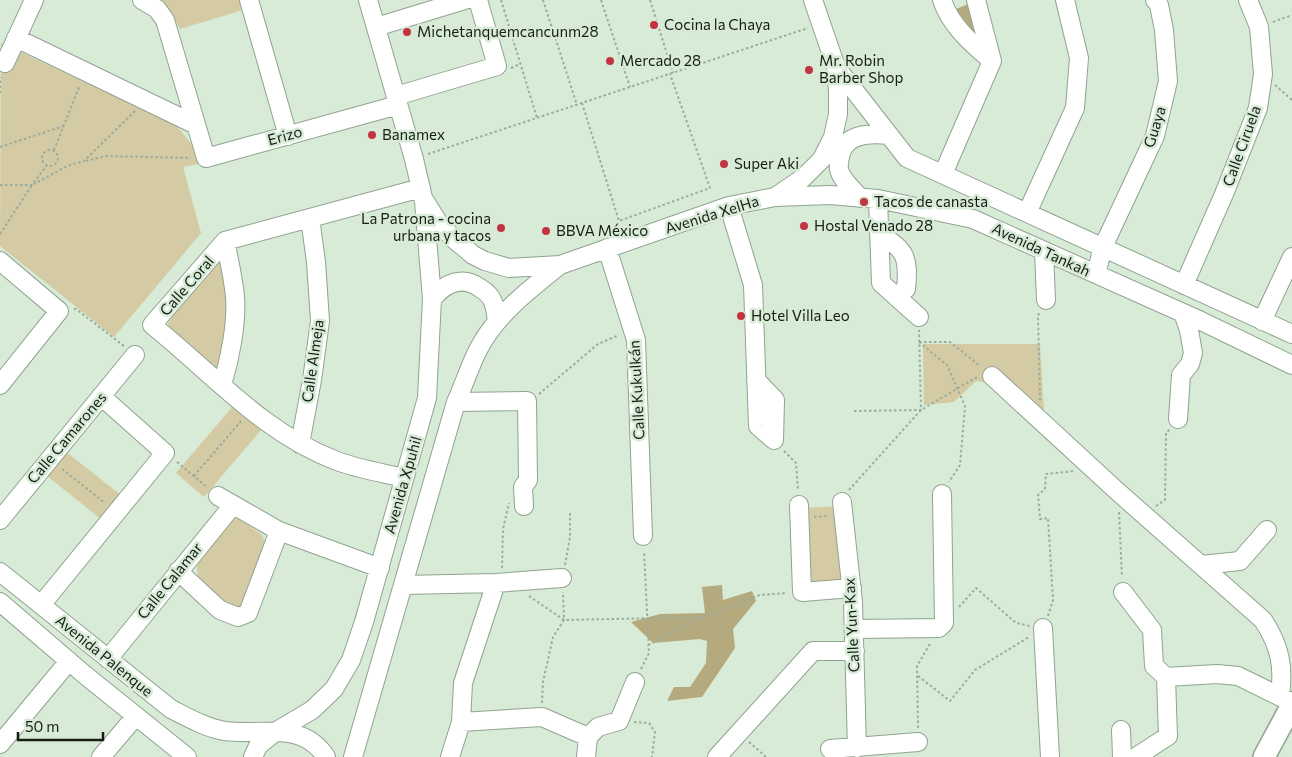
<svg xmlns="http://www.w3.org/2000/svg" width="1292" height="757" font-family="Commissioner,sans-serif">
<rect width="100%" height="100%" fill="#d7ebd7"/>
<!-- green -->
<path fill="#d4caa3" d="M158 0H240L243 10 180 29 166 6Z
M1 43 176 125 193 146 199 164 183 167 201 233 114 337 0 246Z
M219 258 222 259 229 312 222 362 218 366 214 367 170 331 168 324 171 316Z
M923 344H1040L1044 413 994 384 976 381 954 402 924 405Z
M233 406 261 430 204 497 176 473Z
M65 451 122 496 102 520 46 475Z
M839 506 843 580 808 582 805 508Z
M239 518 262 535 265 542 250 599 240 606 229 608 198 579 197 565 230 519Z"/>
<!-- forest -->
<path fill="#b5a97e" d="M971 3 984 49 951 11Z
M722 585 723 600 752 591 756 601 733 629 735 648 702 697 667 701 674 687H690L706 663 707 641 700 639 653 643 631 622 660 614 705 613 702 587Z"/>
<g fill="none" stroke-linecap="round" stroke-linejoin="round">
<!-- minor casing -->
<g stroke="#90a390" stroke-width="20">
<path id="minor" d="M142 0 157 9 165 20 206 158 398 105
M249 0 288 136
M368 0 414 159 423 198 438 222 455 240 473 255 485 261 509 268 560 265 729 206 775 197 803 178 822 159 833 137 838 114V91L836 67 813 0
M942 0C950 25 972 44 992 61
M376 27 465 0
M16 38 196 125
M5 63 34 0
M836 67 907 158 1292 334
M396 96 497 66 478 0
M943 174 992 61 976 0
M775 197 830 195 878 199 973 219 1201 321 1292 365
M860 198C853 189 841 180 839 169 838 164 840 157 841 153 847 133 872 133 889 135
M878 199 881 283 919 317
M729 206 753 285 758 426 774 440 775 400 756 380
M1027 213 1075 108 1079 58 1065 0
M879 234C906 249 909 258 906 289L895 296
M607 248 636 340 643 536
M1044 251 1046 300
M0 261 59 311 0 385
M1096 274 1103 247 1155 136 1168 81 1164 30 1159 5 1155 0
M1184 285 1224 194 1258 108 1263 74 1259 27 1248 0
M432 299C445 283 462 275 480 288 485 291 491 296 493 302 496 308 496 316 497 322
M1262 321 1292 257
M992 376 1117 491 1263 620C1280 646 1284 666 1280 696
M222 385C230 359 237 324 235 296 233 277 229 259 225 241
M456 402 527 401 528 480 523 487 524 506
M1178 419 1181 375 1190 364 1193 353 1189 330 1183 313
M300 444 312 380 320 321 316 262 310 218
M404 478C383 473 358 469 337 461 264 434 212 373 152 325L225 241 421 188
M218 496 279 531 380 568
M842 502 853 602 857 748
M799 505 802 592 852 588
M0 520 135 355
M1201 565 1240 561 1267 530
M178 571 220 610 238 617 248 613 279 531
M0 572 171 709C189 718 206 728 225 731 262 736 302 720 326 757
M403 585 496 583 562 578
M1123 592 1152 630 1154 666 1166 677 1217 674 1238 676 1289 701
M0 602 85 675 187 757
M41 605 165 453 101 396
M1043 628 1050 757
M854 629 939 628 944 623 942 494
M108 659 233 505
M461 722 463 683 496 583
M1121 730 1122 757
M0 744 69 661
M830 749 918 742
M101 757 135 717
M253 757 258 746 275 732 312 710 334 689 351 660 364 622 427 398 432 299 424 201
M353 757 456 402C464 385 470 365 479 348 497 314 530 289 560 265
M450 757 461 722 542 717 588 737
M586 757 588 737 598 727 619 721 635 682
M717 757 813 651H855
M1136 757 1168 736 1166 677"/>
</g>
<!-- major casing -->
<g stroke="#90a390" stroke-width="24">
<path id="major" d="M1264 757 1292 705"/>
</g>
<!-- path -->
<path stroke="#9cac9c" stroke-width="2" stroke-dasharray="2.5 2.5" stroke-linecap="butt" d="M501 0 537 118
M543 0 577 105
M601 0 630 87
M650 0 673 73
M1273 22 1292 15
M511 68 520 64
M1275 85 1292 100
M0 93V77
M582 103 619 221 710 188 670 74
M0 147 64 126
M42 158a8 8 0 1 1 16 0a8 8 0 1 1-16 0Z
M54 150 80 85
M428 154 808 28
M86 161 106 156 191 158
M0 185H32L47 165
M0 234 32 185 67 166 84 161 135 111
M74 309H76L124 346
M1039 313 1038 316 1040 400
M919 342 947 365 965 406 960 465 949 482
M919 342H950L980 366
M539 394 598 344 619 335
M854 411 921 410 919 330
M784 451 796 463 798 491
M177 462 208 488
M62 469 105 503
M194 476 241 421
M849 490 921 410 977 377
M1156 506 1165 500 1166 433 1170 429
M1119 512 1122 577
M814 517 829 516
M565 565 570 537V512
M502 568 503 529 509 503
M529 596 564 620 705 617 760 595 787 593
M959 607 976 588 1016 623 1030 626
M1048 616 1053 600 1048 518 1040 519 1038 495 1045 489 1046 474 1074 471
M648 645 702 618
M641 669 649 653 644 551
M918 676 950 701 975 670 1029 637
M542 703 543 682 553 637 564 620 563 592
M634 722 649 723 655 732 652 757
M918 728 917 666 931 642
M749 742 766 757"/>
<!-- minor -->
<use href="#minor" stroke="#fff" stroke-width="18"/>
<!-- major -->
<use href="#major" stroke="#fff" stroke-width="21"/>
</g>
<!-- markers -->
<g fill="#c33342" stroke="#d7ebd7" stroke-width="2">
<circle cx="654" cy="25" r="5"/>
<circle cx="407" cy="32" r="5"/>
<circle cx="610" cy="61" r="5"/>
<circle cx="809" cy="70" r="5"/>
<circle cx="372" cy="135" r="5"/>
<circle cx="724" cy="164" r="5"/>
<circle cx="864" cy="202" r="5"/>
<circle cx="804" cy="226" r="5"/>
<circle cx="501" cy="228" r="5"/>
<circle cx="546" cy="231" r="5"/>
<circle cx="741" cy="316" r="5"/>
</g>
<g text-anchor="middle" stroke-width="5" stroke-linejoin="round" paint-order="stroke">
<!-- poi labels -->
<g font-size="15" fill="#161e16" stroke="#d7ebd7" text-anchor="start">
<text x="664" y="30">Cocina la Chaya</text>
<text x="417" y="37">Michetanquemcancunm28</text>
<text x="620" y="66">Mercado 28</text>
<text x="819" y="66">Mr. Robin<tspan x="819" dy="17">Barber Shop</tspan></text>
<text x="382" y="140">Banamex</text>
<text x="734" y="169">Super Aki</text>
<text x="874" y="207">Tacos de canasta</text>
<text x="491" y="224" text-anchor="end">La Patrona - cocina<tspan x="491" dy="17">urbana y tacos</tspan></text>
<text x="814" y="231">Hostal Venado 28</text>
<text x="556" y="236">BBVA México</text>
<text x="751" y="321">Hotel Villa Leo</text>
</g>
<!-- street labels -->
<g font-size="15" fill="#161e16" stroke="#d7ebd7">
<text transform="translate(1155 127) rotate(-73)" y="5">Guaya</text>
<text transform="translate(285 136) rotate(-15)" y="5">Erizo</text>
<text transform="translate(1242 146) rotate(-70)" y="5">Calle Ciruela</text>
<text transform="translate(712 215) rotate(-17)" y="5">Avenida XelHa</text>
<text transform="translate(1041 250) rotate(25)" y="5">Avenida Tankah</text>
<text transform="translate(187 286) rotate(-49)" y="5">Calle Coral</text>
<text transform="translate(313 361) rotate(-82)" y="5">Calle Almeja</text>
<text transform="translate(637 390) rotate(-93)" y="5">Calle Kukulkán</text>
<text transform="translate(67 438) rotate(-50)" y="5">Calle Camarones</text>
<text transform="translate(403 485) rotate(-74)" y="5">Avenida Xpuhil</text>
<text transform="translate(170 581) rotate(-51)" y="5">Calle Calamar</text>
<text transform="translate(852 625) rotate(-93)" y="5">Calle Yun-Kax</text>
<text transform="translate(104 656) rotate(39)" y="5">Avenida Palenque</text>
</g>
</g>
<!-- scale -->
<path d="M18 732v8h85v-8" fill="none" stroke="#161e16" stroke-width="2.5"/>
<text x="25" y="732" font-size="15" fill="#161e16" stroke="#d7ebd7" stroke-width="4" paint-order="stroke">50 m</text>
</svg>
